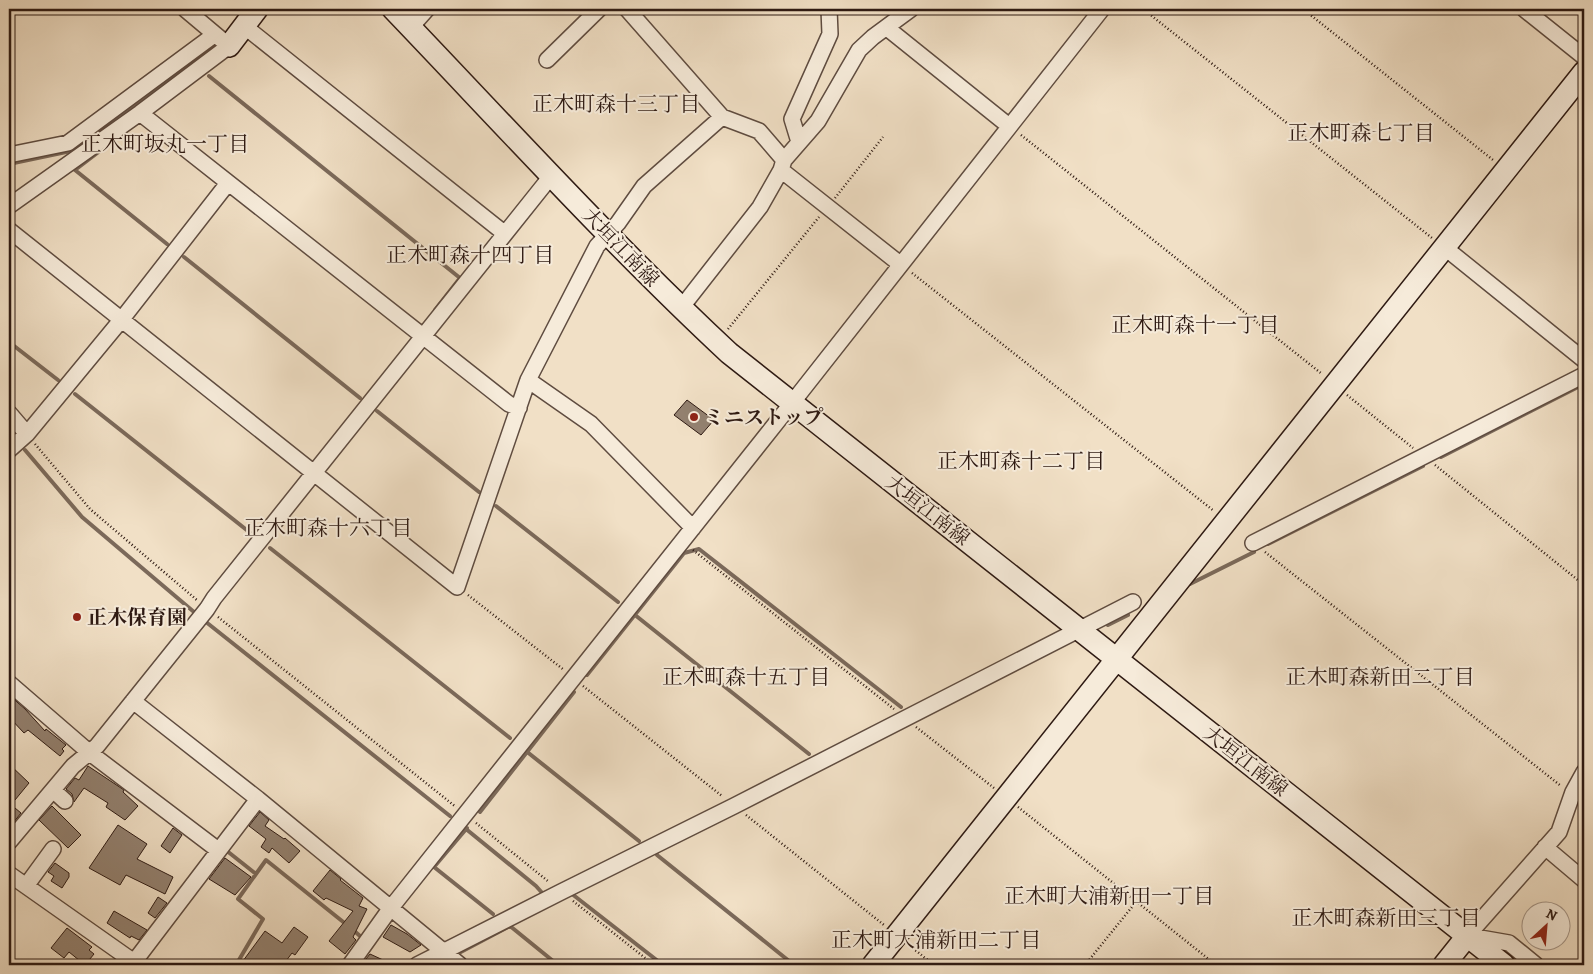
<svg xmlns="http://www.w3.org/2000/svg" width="1593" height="974" font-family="Alegreya,'Noto Serif JP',serif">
<rect width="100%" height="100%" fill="#f1e0c6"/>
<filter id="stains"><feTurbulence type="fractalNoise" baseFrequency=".004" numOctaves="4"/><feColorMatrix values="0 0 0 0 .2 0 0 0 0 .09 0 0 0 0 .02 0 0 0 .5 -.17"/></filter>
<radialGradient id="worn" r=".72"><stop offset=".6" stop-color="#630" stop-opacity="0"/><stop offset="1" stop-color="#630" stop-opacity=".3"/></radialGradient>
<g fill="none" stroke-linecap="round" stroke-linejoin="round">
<!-- stream -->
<path stroke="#7b695a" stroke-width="4" d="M209 76 460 278 435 310
M113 141 75 170 167 244
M9 164 71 151 197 61
M184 257 360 398
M9 342 58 380
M75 394 253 535
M377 411 479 492
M9 431 11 434
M25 450 82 517 194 612
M1441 457 1584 384
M496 506 618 602
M1268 544 1423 466
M270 548 510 738
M1190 584 1254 552
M635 615 809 754
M206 622 450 816
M1108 625 1128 615
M587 675 684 553 699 549 901 707
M526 751 639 841
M480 812 574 692
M467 828 434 867 493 914
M466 829 536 886 544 895
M227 851 256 874
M656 851 657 855 794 965
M576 892 572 894 663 965
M510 926 558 965
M352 929 360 936
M457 954 512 925
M236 965 263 919 238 899 266 860 347 925
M439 965 444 962"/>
</g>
<!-- building -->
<path fill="#938170" stroke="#2e1a13" d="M687 400 714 420 701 435 674 415Z
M9 695 25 709 45 731 46 729 66 745 62 749 64 751 60 756 28 730 24 733 9 717Z
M9 764 29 783 15 800 9 795Z
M88 766 124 790 123 792 138 806 125 820 106 807 108 803 84 788 74 802 72 794 66 789 75 778 79 780Z
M9 803 21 813 9 828Z
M52 806 81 835 68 848 39 820Z
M260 812 269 820 265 826 284 839 285 838 300 851 289 863 272 848 269 853 261 847 266 839 249 826Z
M118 825 147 844 137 859 173 877 165 894 126 875 120 885 89 868Z
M173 828 182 835 170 853 161 846Z
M225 858 251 877 235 895 209 879Z
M55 863 69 873V877L62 888 51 881 54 876 48 872Z
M330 870 341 879 340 880 363 898 359 906 367 909 353 937 356 940 345 954 329 941 353 911 326 898 324 900 313 891Z
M158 897 167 903 155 918 148 913Z
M114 911 147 930 139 940 131 936 130 938 107 923Z
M391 925 407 934 421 945 410 952 383 937Z
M294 927 308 937 295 955 292 953 283 965H240L265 931 282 943Z
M67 928 92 947 89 950 94 954 85 965 69 952 64 958 51 948Z
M370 954 394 965H361Z"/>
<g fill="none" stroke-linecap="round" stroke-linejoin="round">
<!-- street casing -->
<g stroke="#5f4c40" stroke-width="18">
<path id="street" d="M627 9 722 117 759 131 784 160
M1524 9 1584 57
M244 26 504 233
M411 27 427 9
M887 28 1009 126
M547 60 599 9
M140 113 509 404 519 408
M799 142 792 119 830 34 829 9
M9 155 68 143 214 35
M781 170 900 264
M9 206 140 113 229 46 185 9
M9 230 457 587 528 380 597 246 618 223 644 186 722 117
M1444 247 1584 360
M681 308 760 207 781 170 784 160 818 121 859 50 873 37 911 9
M528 380 591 424 693 528
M9 413 27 434
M9 450 27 434 122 319 228 183
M1253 543 1584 375
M9 683 90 753 218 850
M133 701 258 799 460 965
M53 790 65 801
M9 842 73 766 97 746 207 609 214 598 552 175
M1545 847 1584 880
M9 874 134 962 141 965
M26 886 53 849
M1468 935 1559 832 1573 792 1584 772
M1469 936 1509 943 1536 965
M134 962 258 799
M350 965 390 909 792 403 1102 9
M417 965 561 892 734 806 1133 602"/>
</g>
<!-- secondary casing -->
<g stroke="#2e1a13" stroke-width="24">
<path id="secondary" d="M393 9C504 125 612 244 729 353L1504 965
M229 46 257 9
M873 965 1584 72
M1444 965 1468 935"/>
</g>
<!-- path -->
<path stroke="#2e1a13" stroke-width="2.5" stroke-dasharray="1 2.5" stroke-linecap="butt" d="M1143 9 1432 238
M1303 9 1493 160
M1021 135 1322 374
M835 198 883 137
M912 273 1214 511
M728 329 819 217
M1347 395 1413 448
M35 444 90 509 198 601
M1435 465 1584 585
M693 550 894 709
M1265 552 1561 786
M468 595 564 670
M218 617 456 807
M583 686 722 796
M916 727 994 788
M1018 807 1216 965
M746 815 884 925
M476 823 549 882
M573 901 654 965
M910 946 934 965
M1085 965 1136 902"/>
<!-- street -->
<use href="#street" stroke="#f6ebda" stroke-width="15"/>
<!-- secondary -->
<use href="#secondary" stroke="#f6ebda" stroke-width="21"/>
</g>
<!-- markers -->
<g fill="#8f2418" stroke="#f6ebda" stroke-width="2">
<circle cx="694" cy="417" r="5"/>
<circle cx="77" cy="617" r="5"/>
</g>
<g text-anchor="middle" stroke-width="4" stroke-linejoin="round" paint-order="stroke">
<!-- street labels -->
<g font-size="20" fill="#2e1a13" stroke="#f6ebda">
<text transform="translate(621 247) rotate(46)" y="7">大垣江南線</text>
<text transform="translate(928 510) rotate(38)" y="7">大垣江南線</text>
<text transform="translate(1246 761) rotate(38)" y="7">大垣江南線</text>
</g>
<!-- poi labels -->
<g font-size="20" font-weight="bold" fill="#2e1a13" stroke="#f6ebda" text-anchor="start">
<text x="704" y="424">ミニストップ</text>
<text x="87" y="624">正木保育園</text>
</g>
<!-- neighbourhood labels -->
<g font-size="21" fill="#2e1a13" stroke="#f6ebda">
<text x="616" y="111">正木町森十三丁目</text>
<text x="1361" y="140">正木町森七丁目</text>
<text x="165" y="151">正木町坂丸一丁目</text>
<text x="470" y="262">正木町森十四丁目</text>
<text x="1195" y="332">正木町森十一丁目</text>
<text x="1021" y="468">正木町森十二丁目</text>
<text x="328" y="535">正木町森十六丁目</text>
<text x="746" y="684">正木町森十五丁目</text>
<text x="1380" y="684">正木町森新田二丁目</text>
<text x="1109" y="903">正木町大浦新田一丁目</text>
<text x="1386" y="925">正木町森新田三丁目</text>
<text x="936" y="947">正木町大浦新田二丁目</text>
</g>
</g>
<!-- margin -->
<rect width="1593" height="974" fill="none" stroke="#f1e0c6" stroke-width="30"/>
<rect x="10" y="10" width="1573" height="954" fill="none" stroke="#2e1a13" stroke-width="2.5"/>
<rect x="15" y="15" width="1563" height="944" fill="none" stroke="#2e1a13"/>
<!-- north arrow -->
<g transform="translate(1546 926) rotate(26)"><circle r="24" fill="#f6ebda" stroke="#a6978a"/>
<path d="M0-4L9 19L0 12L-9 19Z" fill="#8f2418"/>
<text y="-8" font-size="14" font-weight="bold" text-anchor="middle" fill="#2e1a13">N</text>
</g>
<rect width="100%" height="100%" filter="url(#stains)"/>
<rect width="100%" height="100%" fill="url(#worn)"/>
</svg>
